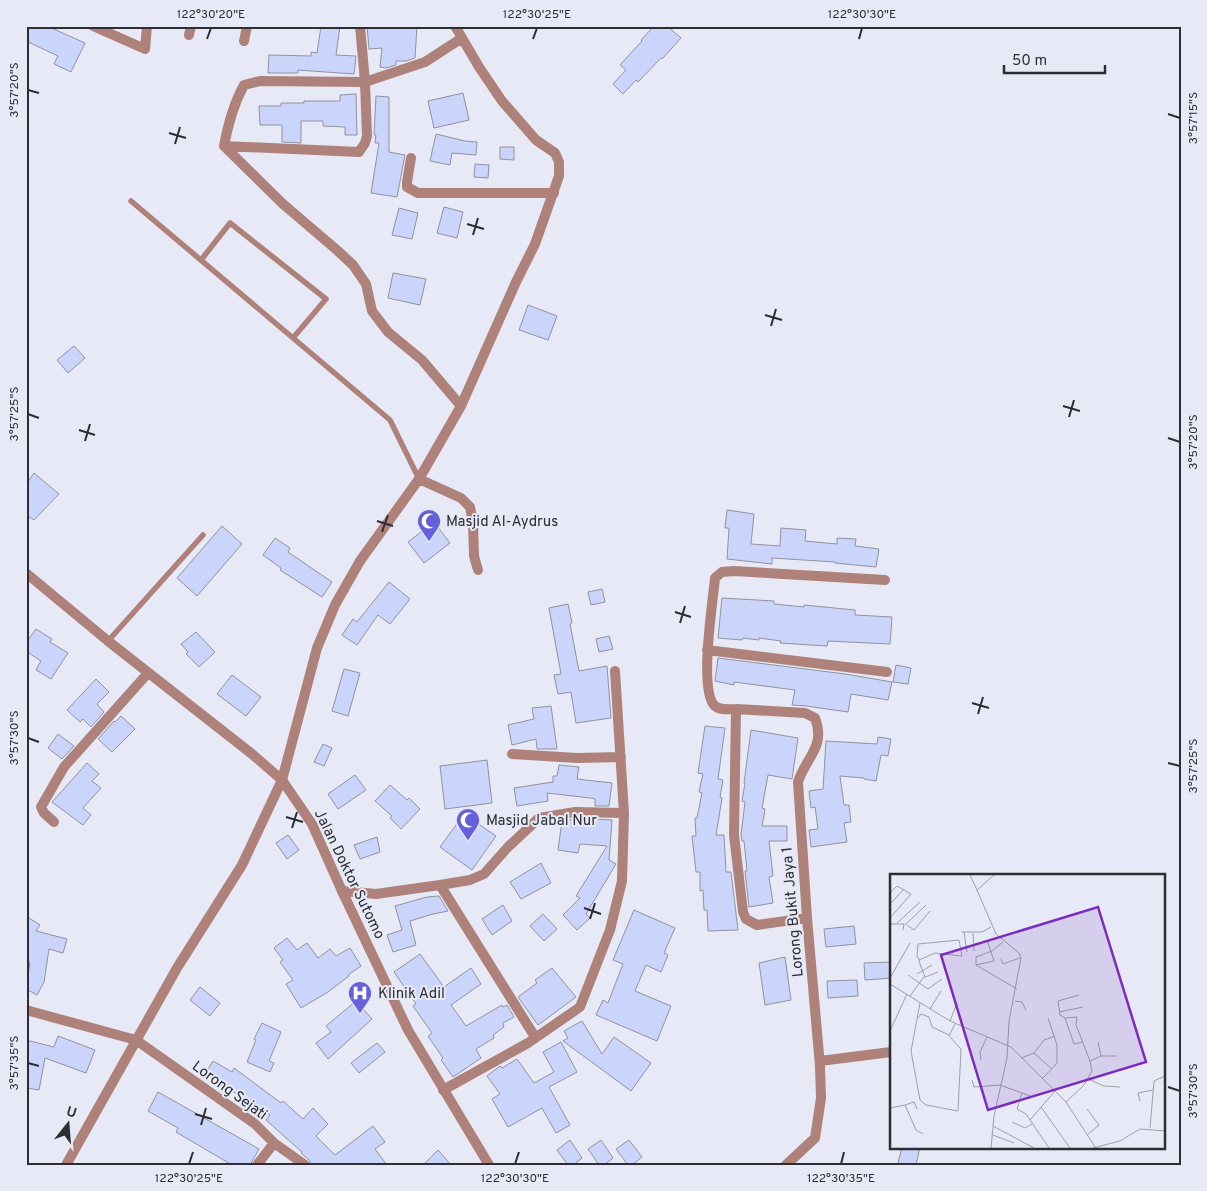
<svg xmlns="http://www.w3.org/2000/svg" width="1207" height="1191" font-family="Overpass,sans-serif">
<rect width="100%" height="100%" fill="#e7eaf6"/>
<!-- building -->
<path fill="#cbd5fb" stroke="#90929d" d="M26 26H47L85 43 71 72 54 64 58 56 26 41Z
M321 26H340L336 55 356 56 354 74 298 70V73H268L269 55 311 56V52L317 53Z
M367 26H417L415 58 406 61H396V65L386 68 380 67 382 48 369 49Z
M654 26H667L681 38 662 59 661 58 638 82 636 80 623 94 613 84 626 70 620 65 642 41 641 40Z
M463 93 469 120 434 128 428 101Z
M356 94 357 135H345V127L323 126V121H301V143L282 142V125H260L259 106H281V103H304V101H340V95Z
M376 96 389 97V152L405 155 397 197 371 193 379 143H375L376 135H374Z
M436 134 465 141 477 142 476 155 452 153 450 165 430 161Z
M500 147H514V160L500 159Z
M475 164 489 165 488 178 474 177Z
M444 207 463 212 457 238 437 233Z
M399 208 418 213 412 239 392 235Z
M393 273 426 279 420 305 388 298Z
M528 305 557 316 548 340 519 330Z
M74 346 85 358 68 373 57 360Z
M34 473 59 494 34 520 26 515V485Z
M727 510 754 514 751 544 780 546 781 528 806 530 805 541 837 544V538L856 539 855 546 879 549 876 567 835 563V562L772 558V564L727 559 729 528H725Z
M434 522 450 543 424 563 408 542Z
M222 526 242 544 197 596 177 578Z
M275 538 290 548 288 552 332 582 322 597 280 570 281 568 263 555Z
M389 582 410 599 390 624 378 615 357 645 342 635 353 619 357 622Z
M602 589 605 602 591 605 588 592Z
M722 598 774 601V604L804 607V605L855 610V615L892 617 890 644 828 641 827 646 780 643 781 641 759 638V640L743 638 742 640 718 638Z
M568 604 572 623 570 624 579 671 607 666 611 718 576 723 571 692 558 694 554 675 561 674 549 608Z
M36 629 52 639 50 642 68 653 51 679 36 670 41 661 26 651V643Z
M196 632 215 652 199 667 186 654 188 652 181 644Z
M609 636 613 649 599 652 596 639Z
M718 658 845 674 892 682 888 700 851 694 848 712 806 706 792 705 795 690 734 682V685L715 681Z
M896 665 911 668 908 684 893 682Z
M344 669 360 673 348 716 332 711Z
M232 675 261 697 246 716 217 694Z
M96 679 109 692 97 704 104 712 91 727 83 719 80 722 67 710Z
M551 706 557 749H537L536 739 512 745 508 725 534 719 532 708Z
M121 716 135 729 112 752 98 739 114 721 115 722Z
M705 726 725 728 718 779 723 780 720 797 722 798 716 835H724L726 872H731L738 930 708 931 707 910H704L703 890 700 891V872H696L692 836H696L695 818H697L702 793 699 792 703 774 698 773Z
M751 730 798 738 792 779 768 775 762 808 765 809 762 826H787V841H769L773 876 769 877 773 903 749 907 745 871H747L744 841H742L741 835 745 802 742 801 745 783H744Z
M58 734 74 746 62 759 48 748Z
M878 737 891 739 888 756 881 755 876 781 864 779V778L840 776 844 805H849L851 822 844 823 847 842 811 847 809 830 818 829 815 807 811 808 809 791 823 789 826 741 877 744Z
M323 744 332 748 324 766 314 762Z
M487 760 492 803 445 809 440 766Z
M87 763 99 774 92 781 101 788 83 808 91 815 83 825 52 802Z
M559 765 579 767 577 779 612 783 609 806H595V799L590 798 547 793 548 801 517 806 514 788 553 782V776H557Z
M355 775 366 790 338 809 328 794Z
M390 785 407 800 409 798 420 809 401 829 390 818 392 816 375 801Z
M464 814 496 836 472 870 440 847Z
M576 819 594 821V819L612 820 609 860 616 864 586 914 590 918 577 930 563 915 580 898 576 896 607 846 580 844 578 853 558 850 562 821Z
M288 835 299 850 287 859 276 843Z
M377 837 380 852 360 859 354 845Z
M541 863 551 883 521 899 510 882Z
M439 896 448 911 433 914 410 921 416 945 393 952 387 935 402 930 395 906 427 897Z
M503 905 512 921 492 935 482 919Z
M634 910 675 928 664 953 668 955 661 972 646 965 635 991 671 1006 657 1041 596 1015 603 1000 608 1003 623 964 613 960Z
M543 914 557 929 544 941 530 926Z
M26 916 40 925 36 931 67 939 63 953 49 949 44 982 37 995 26 989 30 962 26 960Z
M854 926 856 944 826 947 824 929Z
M287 938 297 950 307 943 318 958 330 949 336 956 350 948 361 966 348 975 349 976 328 992 301 1008 286 984 293 980 280 962 283 960 274 948Z
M420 954 444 987 471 968 481 984 451 1005 466 1026 502 1005 503 1007 507 1005 514 1017 503 1023 504 1027 493 1035 494 1038 476 1049 481 1058 453 1077 441 1060 443 1058 428 1036 432 1033 413 1006 416 1004 394 972Z
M785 957 791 1000 765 1005 759 963Z
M891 962V978L865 980 864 963Z
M552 968 576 997 538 1025 518 997 537 983 535 980Z
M857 980 858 996 828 998 827 981Z
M200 987 220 1003 210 1016 190 1000Z
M356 1001 372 1019 328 1059 316 1043 331 1032 326 1026Z
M582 1021 602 1054 614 1037 651 1063 631 1091 563 1041 568 1038 564 1031Z
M262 1023 281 1032 269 1061 274 1063 270 1072 247 1062 256 1040 254 1039Z
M58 1036 95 1050 86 1073 45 1058 39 1090 26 1088V1040L54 1047Z
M561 1042 577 1072 549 1087 570 1125 556 1133 542 1108 508 1127 492 1099 500 1094 487 1076 500 1066 502 1068 517 1059 534 1083 554 1072 543 1052Z
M377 1043 385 1052 359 1073 351 1063Z
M213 1061 232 1072 234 1068 281 1103 283 1101 303 1119 313 1108 328 1124 316 1136 335 1155 373 1126 385 1142 375 1149 387 1165H312L309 1160 301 1153 302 1152 266 1120 270 1115 248 1098 246 1101 236 1095 237 1094 221 1085 223 1081 207 1071Z
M158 1092 259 1149 250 1165H232L176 1132 178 1128 148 1111Z
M570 1140 582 1158 573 1165H568L557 1150Z
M601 1140 613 1158 604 1165H599L588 1149Z
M629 1140 642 1157 632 1165H628L616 1149Z
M902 1147H920L916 1165 898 1163Z
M438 1150 451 1165H423Z"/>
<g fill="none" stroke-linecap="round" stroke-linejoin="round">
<!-- service -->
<path stroke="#ae817b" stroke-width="5.5" d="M131 201 390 420 419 479
M201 260 230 223 326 299 293 338
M108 641 203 535"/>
<!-- minor -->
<path stroke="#ae817b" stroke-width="10" d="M93 26 145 49 147 26
M360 26 365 82 367 136 365 143 359 152 224 146 283 204 338 251 353 265 366 284 372 311 388 332 422 360 461 406
M189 35 191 26
M244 41 247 26
M224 146C228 124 233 105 244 85L260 81 365 82 425 62 462 38
M411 158 407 182V187L418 193H554
M419 479 461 498 470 507 473 522 474 556 478 570
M707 650 887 672
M736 709C729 709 719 711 714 705 699 688 713 601 715 578L722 572 734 571 885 580
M512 754 577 758 621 757
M282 780 317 648 335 605 360 561 419 479 461 406 516 282 535 244 559 176V162L555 153 536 140 502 101 479 67 455 26
M54 822 44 813 41 807 64 767 148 673
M440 885 470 880 484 874 508 847 539 818 575 812 624 813
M342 891 376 894 440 885 535 1037
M26 1010 136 1040 255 1124 274 1143 305 1165
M820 1061 891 1052
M443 1090 528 1043 580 1007 610 930 622 881 624 813 615 671
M257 1165 274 1143
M786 1165 815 1138 821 1098 820 1066 807 918 798 782C806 757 826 747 815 718L805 713 736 709 734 835 743 912 746 919 757 925 807 918"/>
<!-- tertiary -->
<path stroke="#ae817b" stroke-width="10" d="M26 573 108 641 252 754 282 780 312 824 342 891 408 1030 489 1165
M66 1165 177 968 242 865 282 780"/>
</g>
<!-- ticks -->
<path fill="none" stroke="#2d2e33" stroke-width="2" d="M207 39 211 28M533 39 537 28M859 39 862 28M28 90 39 93M1168 114 1180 118M169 133 186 138M175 144 180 127M467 224 484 229M473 235 478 218M765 315 782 320M771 326 776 309M1063 406 1080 411M28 414 39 418M1069 417 1074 400M79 430 95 435M1168 438 1180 442M85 441 90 424M377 521 393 526M382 532 388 515M675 612 691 617M680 623 685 606M972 703 989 708M978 714 983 697M28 738 39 742M1168 763 1180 766M286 817 303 822M292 828 297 812M584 908 601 914M590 919 595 903M28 1063 39 1066M1168 1087 1180 1091M195 1114 212 1119M201 1125 206 1108M189 1164 193 1152M515 1164 519 1152M841 1164 844 1152"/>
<!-- icons -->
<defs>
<g id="mosque-pin" transform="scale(1.25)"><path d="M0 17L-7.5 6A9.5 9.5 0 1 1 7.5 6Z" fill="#6660da" stroke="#e7eaf6"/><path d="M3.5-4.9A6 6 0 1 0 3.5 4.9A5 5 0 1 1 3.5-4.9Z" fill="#fff"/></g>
<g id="hospital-pin" transform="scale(1.25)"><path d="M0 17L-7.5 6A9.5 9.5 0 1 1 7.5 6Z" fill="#6660da" stroke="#e7eaf6"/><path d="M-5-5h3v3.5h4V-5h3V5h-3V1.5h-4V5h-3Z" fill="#fff"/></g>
</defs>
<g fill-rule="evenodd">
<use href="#mosque-pin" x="429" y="521"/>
<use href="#mosque-pin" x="468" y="820"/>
<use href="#hospital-pin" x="360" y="993"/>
</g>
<g text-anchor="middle" stroke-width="4" stroke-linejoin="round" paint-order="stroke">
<!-- poi labels -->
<g font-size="15" fill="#2d2e33" stroke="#e7eaf6" text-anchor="start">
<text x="446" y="526">Masjid Al-Aydrus</text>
<text x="486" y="825">Masjid Jabal Nur</text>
<text x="378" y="998">Klinik Adil</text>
</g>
<!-- street labels -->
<g font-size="15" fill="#2d2e33" stroke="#e7eaf6">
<text transform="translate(350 874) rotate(64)" y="5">Jalan Doktor Sutomo</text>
<text transform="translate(792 912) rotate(-95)" y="5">Lorong Bukit Jaya 1</text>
<text transform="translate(230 1090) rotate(36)" y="5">Lorong Sejati</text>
</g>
</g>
<!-- overview -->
<g transform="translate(890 874)">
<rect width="275" height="275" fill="#e7eaf6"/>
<path fill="none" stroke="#9d9fa8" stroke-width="1" d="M80 1 87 16M0 19 7 12 21 20 0 44M0 30 14 15M7 49 30 28M0 50H14L13 56M15 51 36 31M17 51 24 56 40 37M71 58H92L101 53M74 58 77 78M83 59 84 77M97 66 104 87 86 91 127 115M111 85 113 90 130 84M29 86 45 79 72 82 69 66 28 70 27 82 29 86 30 90 35 103M86 91V83L102 77 113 68M27 100 42 91M18 101 38 115 52 105M0 104 20 69M0 110 60 147 121 173 176 228 205 273M20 122 33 104 48 98M125 127 132 128 136 136M30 129 21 177 30 226 36 231 68 237 71 175 59 162 65 150M40 135 51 117M169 138 193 133M28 144 31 140 39 143 42 153 59 161M175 144 170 141 168 127 189 121M60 147 67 129M0 157 17 120M144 179 154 166 165 162M211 182H227M131 184 144 179 162 195M91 186 90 178 97 163M200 187 211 182 208 168M152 205 167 189V171L158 144M198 205 214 212 230 213M82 206 84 213 110 211 140 222M132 219 127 235 136 240 159 274M250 227 248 219 263 216M176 228 194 211 202 197 200 187 186 151 187 143 175 144 184 170 193 168M15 231 24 228 27 235M151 233 180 274M0 234 15 231 26 256 33 260M197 235 209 251 197 261M140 246 165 217M122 248 135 254 142 250M103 252 144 274M260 254 264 207 275 202M103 261 124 269M101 274 104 242 117 184 119 147 131 84 129 79 106 60 87 16 104 1M203 274 230 267 250 255 275 257"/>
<path fill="#7b2cbf" fill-opacity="0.15" stroke="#7b2cbf" stroke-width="2.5" d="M208 33 256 188 98 236 51 81Z"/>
<rect width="275" height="275" fill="none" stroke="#2d2e33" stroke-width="2.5"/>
</g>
<!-- border -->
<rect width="1207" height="1191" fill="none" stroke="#e7eaf6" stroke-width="55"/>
<!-- north arrow -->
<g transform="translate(68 1124) rotate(17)" stroke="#e7eaf6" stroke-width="4" paint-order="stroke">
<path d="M0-4L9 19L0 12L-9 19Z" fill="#2d2e33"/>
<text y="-8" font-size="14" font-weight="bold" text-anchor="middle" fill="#2d2e33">U</text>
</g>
<!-- scale -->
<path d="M1004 65v8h101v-8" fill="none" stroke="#2d2e33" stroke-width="2.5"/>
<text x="1012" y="65" font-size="15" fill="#2d2e33" stroke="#e7eaf6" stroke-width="4" paint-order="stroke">50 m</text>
<rect x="28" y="28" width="1152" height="1136" fill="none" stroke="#2d2e33" stroke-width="2"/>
<g font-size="12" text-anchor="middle" fill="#2d2e33">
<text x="211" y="18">122°30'20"E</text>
<text x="537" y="18">122°30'25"E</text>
<text x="862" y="18">122°30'30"E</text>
<text transform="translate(14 90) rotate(-90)" y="4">3°57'20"S</text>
<text transform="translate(1193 118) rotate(-90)" y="4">3°57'15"S</text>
<text transform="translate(14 414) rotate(-90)" y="4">3°57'25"S</text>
<text transform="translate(1193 442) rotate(-90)" y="4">3°57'20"S</text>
<text transform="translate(14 738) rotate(-90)" y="4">3°57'30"S</text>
<text transform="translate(1193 766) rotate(-90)" y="4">3°57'25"S</text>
<text transform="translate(14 1063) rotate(-90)" y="4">3°57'35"S</text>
<text transform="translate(1193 1091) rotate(-90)" y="4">3°57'30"S</text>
<text x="189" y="1182">122°30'25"E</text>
<text x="515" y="1182">122°30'30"E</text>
<text x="841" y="1182">122°30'35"E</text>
</g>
</svg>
